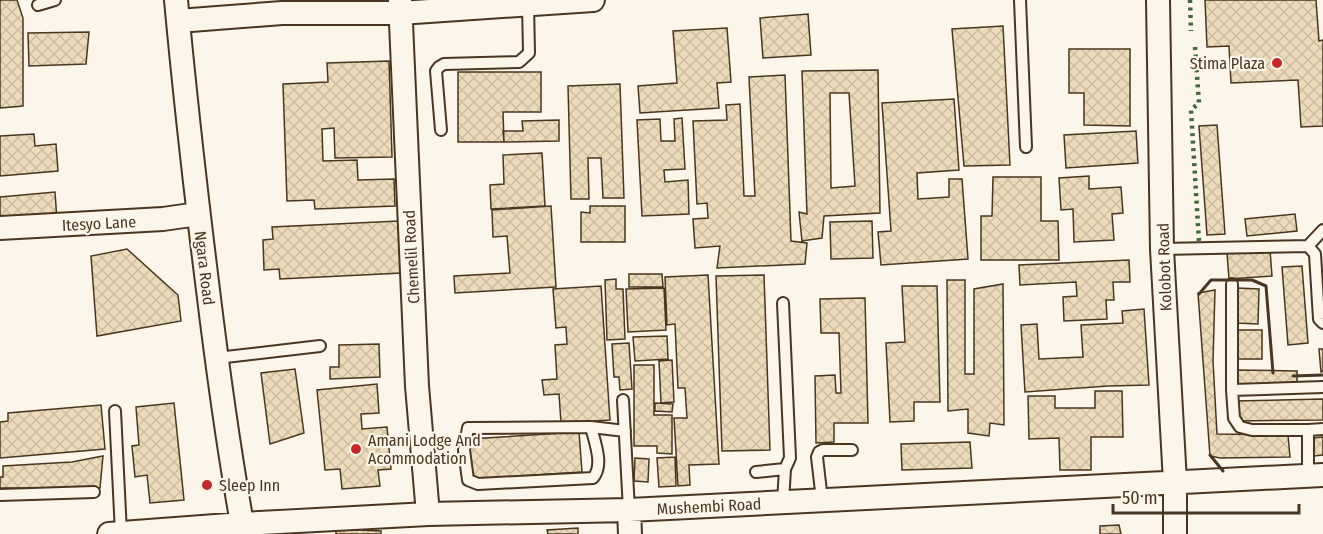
<svg xmlns="http://www.w3.org/2000/svg" width="1323" height="534" font-family="'Fira Sans Condensed',sans-serif">
<defs>
<pattern id="building-cross-hatch" width="8" height="8" patternUnits="userSpaceOnUse" patternTransform="scale(1.5)"><rect width="8" height="8" fill="#ecdcbc"/><path d="M0 0l8 8M0 8l8-8" fill="none" stroke="#ccbda1"/></pattern>
</defs>
<rect width="100%" height="100%" fill="#fbf6e9"/>
<!-- building -->
<path fill="url(#building-cross-hatch)" stroke="#4a3520" stroke-width="1.5" fill-rule="evenodd" d="M0 0H17L23 18V106L0 108Z
M1205 0H1316L1319 41 1323 40V126L1301 127 1298 80 1231 83 1229 46 1207 47Z
M808 14 811 55 763 58 760 18Z
M1003 26 1010 165 964 166 952 29Z
M727 28 731 82 717 83 719 108 640 113 638 86 677 83 673 31Z
M89 32 86 64 29 66 28 33Z
M1069 49H1130V126L1084 125V93H1069Z
M389 61 392 157 335 158 334 128 322 129 323 161 357 160 358 180 394 179 395 206 315 209 314 200 287 201 283 84 328 82 327 63Z
M878 70 880 213 824 216 822 238 802 241 799 212 807 214 802 71ZM830 93H849L855 186 831 188Z
M458 72H541V112H503L504 142H458Z
M785 75 791 241 807 243 805 264 717 268 720 246 695 248 693 219 708 218 707 203 697 204 693 121 727 120 726 105 740 104 744 196H755L749 77Z
M620 84 624 198H603L601 158H588L589 199H571L568 86Z
M954 99 959 170 917 173 918 199 949 197V179H962L968 259 881 265 878 232 891 231 882 103Z
M682 118 685 169 664 170 665 182 688 180 689 214 642 216 637 120 660 119 661 141H675L674 119Z
M559 120V141L504 142 503 131H523L522 121Z
M1217 125 1225 234 1207 235 1199 126Z
M1136 131 1138 163 1066 168 1064 135Z
M34 134 35 146 56 144 58 171 0 176V136Z
M542 153 545 206 491 209 490 185 504 184 503 155Z
M1089 176V189L1121 187 1123 213 1112 214 1114 240 1074 242 1073 209 1061 210 1059 178Z
M993 177H1041V221H1058L1059 260H981V216H992Z
M55 192 57 220 0 224V197Z
M551 206 556 287 455 293 454 276 510 273 507 236 493 237 492 210Z
M590 206H625V242H581V212L590 213Z
M1295 214 1297 231 1247 236 1245 219Z
M399 221 402 273 280 279 279 269 264 270 263 240 273 239 272 227Z
M872 221 873 258 831 259 830 222Z
M127 249 178 295 181 321 97 336 91 256Z
M1270 250 1272 276 1229 279 1227 253Z
M1129 260 1130 282H1113L1114 300H1106L1107 319 1064 321 1063 297 1077 296 1076 282 1020 285 1019 265Z
M1302 266 1308 343 1288 345 1282 267Z
M629 274H662L663 287H629Z
M708 275 719 464 689 465 690 485 678 486 674 418H687L685 388H678L675 324 667 325 665 277Z
M764 275 770 450 722 451 716 276Z
M616 279V289H623L625 339 607 340 605 280Z
M947 280H965V374H974V289L1003 284 1004 425 990 423 989 436 968 433V409L948 411Z
M601 286 610 420 561 423 559 394 544 395 542 380 557 379 555 345 567 344 566 327 556 328 553 289Z
M902 286H937L940 402H914V421L890 422 886 343 905 342Z
M664 288 666 330 628 332 626 289Z
M1237 288 1259 289 1258 324 1236 323Z
M1215 290 1213 361 1217 434 1288 435 1290 457 1220 458 1210 456 1198 293Z
M865 298 868 423H834V442L816 443 815 376 835 375 836 393H841L839 333H821L820 299Z
M1144 309 1149 385 1108 386 1025 392 1021 325 1037 324 1039 359 1083 357 1081 325 1123 323 1122 311Z
M1238 330H1262V359H1238Z
M667 336 668 359 635 361 633 337Z
M629 343 632 389 620 390 619 377H614L612 344Z
M379 344 380 377 330 379V367H339V345Z
M1319 349H1323V371L1321 372Z
M672 360 674 402 661 403 659 361Z
M634 365H654V415H672V454L657 453V446H634Z
M295 369 304 433 270 444 261 373Z
M1233 370 1297 371V389H1232Z
M377 384 379 413 361 414 362 429 387 427 391 469 378 470 380 486 342 489 340 469 325 470 317 390Z
M1095 391H1122L1123 437H1091V470H1060L1059 438 1029 439 1028 396H1055V408H1095Z
M1323 399V420L1233 421V401Z
M174 403 184 500 150 503 147 475 135 477 132 446 139 445 136 407Z
M655 403 673 404 672 412 655 411Z
M101 405 105 449 0 458V422L8 421V413Z
M579 432 582 472 472 479 469 439Z
M1323 437V455L1314 456 1313 438Z
M970 442 972 468 902 470 901 444Z
M103 456 100 488H0V477H3V466L72 462Z
M675 457 676 486 659 487 657 458Z
M635 458 649 459 648 482 634 481Z
M1119 525 1121 534H1100V526Z
M578 528V534H548L547 530Z
M336 529 381 531V534H336Z"/>
<g fill="none" stroke-linecap="round" stroke-linejoin="round">
<!-- service casing -->
<g stroke="#4a3520" stroke-width="14">
<path id="service" d="M1020 0 1026 147
M38 5 55 0
M441 130 436 71 439 67 444 64 519 62 529 53 528 4
M1308 246 1323 230
M1162 249 1308 246 1315 254 1319 319 1323 323
M1232 284V390L1323 387
M217 358 320 346
M1232 390 1234 418 1240 427 1252 430H1308
M623 400 629 510
M115 411 121 533
M591 427C595 443 604 465 593 478L478 484 468 480 464 450 468 428 591 427 625 431
M756 472 785 469
M1308 476V430L1323 429
M0 495 94 492
M822 500 817 457 819 452 823 450H852
M783 502 785 469 790 458 783 303"/>
</g>
<!-- minor casing -->
<g stroke="#4a3520" stroke-width="26">
<path id="minor" d="M176 0C185 97 196 194 208 290 218 372 229 453 244 534
M400 0 417 386 428 514
M1158 0 1162 249 1175 482V534
M178 21 282 13H400L593 0
M0 228 163 219 198 214
M629 510 630 534
M109 534 242 524 428 514 629 510 1323 475"/>
</g>
<!-- service -->
<use href="#service" stroke="#fbf6e9" stroke-width="10"/>
<!-- minor -->
<use href="#minor" stroke="#fbf6e9" stroke-width="22"/>
<!-- hedge -->
<path stroke="#436837" stroke-width="4.5" stroke-dasharray="3 4.5" stroke-linecap="butt" d="M1190 0 1191 31
M1195 47 1199 103 1191 110 1199 242"/>
<!-- wall -->
<path stroke="#4a3520" stroke-width="3" d="M1199 294 1211 280H1252L1266 286 1273 373
M1293 376 1323 375
M1210 455 1223 471"/>
</g>
<!-- markers -->
<g fill="#c62828" stroke="#fbf6e9" stroke-width="2">
<circle cx="1277" cy="63" r="6"/>
<circle cx="356" cy="449" r="6"/>
<circle cx="207" cy="485" r="6"/>
</g>
<g text-anchor="middle" stroke-width="4.5" stroke-linejoin="round" paint-order="stroke">
<!-- poi labels -->
<g font-size="16" fill="#4a3520" stroke="#fbf6e9" text-anchor="start">
<text x="1265" y="69" text-anchor="end">Stima Plaza</text>
<text x="368" y="446">Amani Lodge And<tspan x="368" dy="18">Acommodation</tspan></text>
<text x="219" y="491">Sleep Inn</text>
</g>
<!-- street labels -->
<g font-size="16" fill="#4a3520" stroke="#fbf6e9">
<text transform="translate(99 223) rotate(-3)" y="6">Itesyo Lane</text>
<text transform="translate(411 257) rotate(-93)" y="6">Chemelil Road</text>
<text transform="translate(1164 267) rotate(-92)" y="6">Kolobot Road</text>
<text transform="translate(205 268) rotate(83)" y="6">Ngara Road</text>
<text transform="translate(709 506) rotate(-3)" y="6">Mushembi Road</text>
</g>
</g>
<!-- scale -->
<path d="M1113 504v9h186v-9" fill="none" stroke="#4a3520" stroke-width="3"/>
<text x="1122" y="504" font-size="18" fill="#4a3520" stroke="#fbf6e9" stroke-width="4.5" paint-order="stroke">50 m</text>
</svg>
